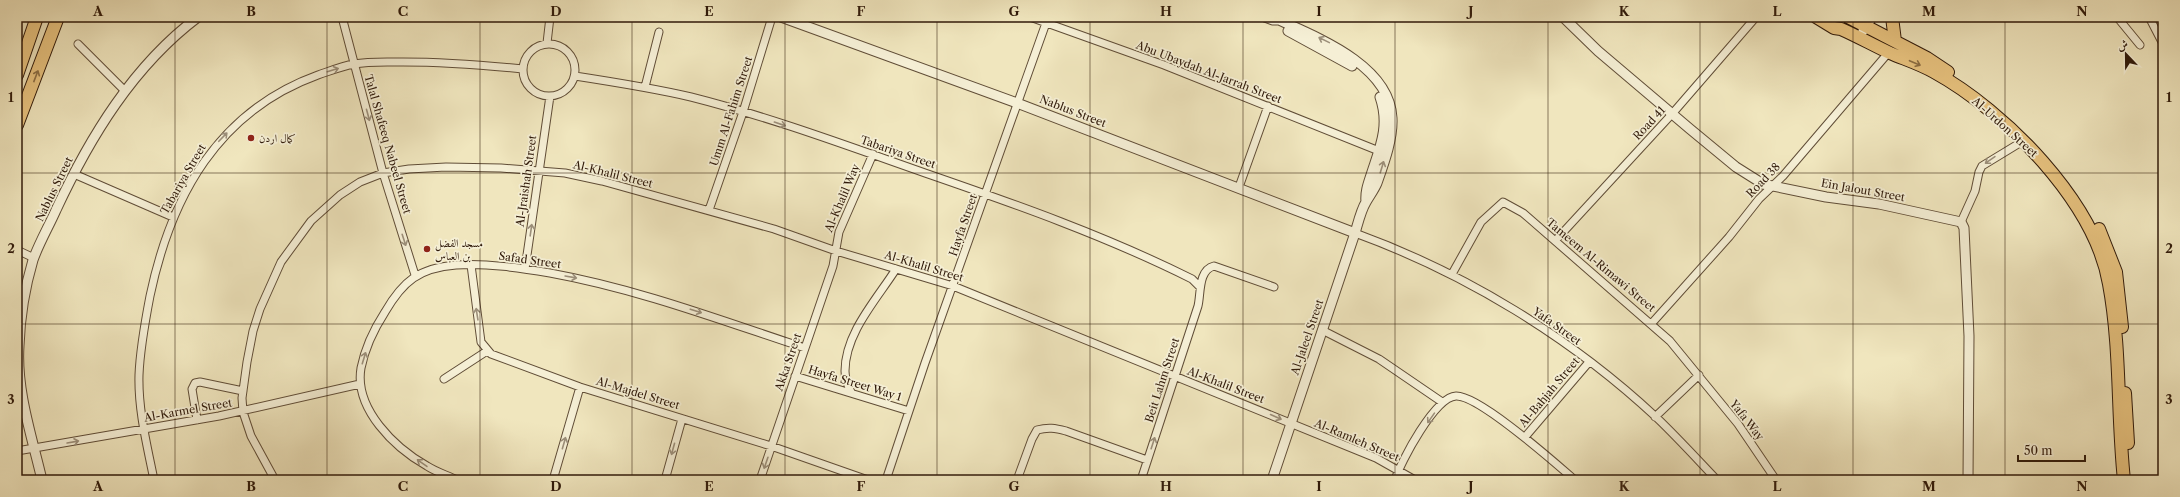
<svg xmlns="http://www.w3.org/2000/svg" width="2180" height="497" font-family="'Libre Caslon Text',Amiri,serif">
<rect width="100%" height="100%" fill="#f0e6be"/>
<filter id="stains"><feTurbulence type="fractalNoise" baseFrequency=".005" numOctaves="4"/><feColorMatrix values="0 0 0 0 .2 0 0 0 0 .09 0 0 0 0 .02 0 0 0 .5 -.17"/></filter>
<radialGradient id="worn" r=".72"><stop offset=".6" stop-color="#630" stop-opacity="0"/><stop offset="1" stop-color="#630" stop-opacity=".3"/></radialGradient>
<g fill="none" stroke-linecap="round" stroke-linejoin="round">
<!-- minor casing -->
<g stroke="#604d37" stroke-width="9">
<path id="minor" d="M342 17 383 173 415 275
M1030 17 1164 65 1379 151
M2117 17 2140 45
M2149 17 2163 44
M547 43 550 17
M523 70a26 26 0 1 1 52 0a26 26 0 1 1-52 0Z
M78 44 124 90
M575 76C614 82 653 88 691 97 770 117 848 146 925 173 1015 204 1106 236 1192 279L1200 287
M645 87 659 32
M74 174 173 217
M1239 187 1268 106
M709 210 743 112 772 17
M1961 222 1975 191 1979 172 1982 166 2023 141
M1355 233C1465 273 1570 337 1656 417 1677 437 1697 459 1717 480
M1555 241 1672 114 1756 17
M17 250 34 258
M471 265 481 342 491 354 580 387 771 446 868 480
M525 269 550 96
M1452 274 1481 222 1503 202 1523 213 1670 341 1738 424 1776 480
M1652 323 1729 237 1759 199 1783 176 1889 52
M1322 330 1379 359 1442 402
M795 376 909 411
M444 379 487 351
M851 392C848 386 845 378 845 371 845 333 877 299 896 269
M1655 417 1699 375
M197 420 192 389 195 383 200 382 243 391
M1525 437 1589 362
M17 451 219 416 360 384
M154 480C147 445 138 410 139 375 140 349 145 322 150 296 171 196 218 111 318 75 330 71 342 66 354 64 370 61 387 62 403 62 443 62 483 65 523 69
M275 480 251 436 243 412 242 398 247 362 253 331 260 309 281 262 311 221 340 195 360 182 383 173 409 169 446 167 501 168 565 173 602 181 774 229 836 251 953 286 1376 458 1415 480
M457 480C447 475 436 472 427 466 395 448 354 409 361 368 365 348 374 329 385 312 403 281 419 268 456 265 487 263 520 268 550 273 638 289 720 320 805 348
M553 480 580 387
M665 480 682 419
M760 480 833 266 839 232 873 154
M886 480 925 363 1046 23
M1017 480 1032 439 1037 430C1048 427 1055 428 1066 431L1147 460
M1141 480 1198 306C1201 294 1198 270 1214 266L1274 287
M1395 480C1401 461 1435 397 1456 396 1479 395 1555 463 1575 480"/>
</g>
<!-- tertiary casing -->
<g stroke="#604d37" stroke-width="11">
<path id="tertiary" d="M781 17 1017 103 1355 233
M1265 17 1273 20H1279C1319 38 1390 66 1392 118 1393 139 1384 163 1377 183 1374 190 1370 195 1366 202 1361 210 1358 223 1355 233L1272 480
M1563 17 1598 51 1690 129 1736 167 1763 184 1826 197 1879 204 1961 222 1964 228 1969 336 1968 480
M1288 31 1352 66
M1863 31 1872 17
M1366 202C1365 192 1368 184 1371 175 1380 147 1390 126 1380 97
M42 480C32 437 16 390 19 346 20 318 25 287 33 260 39 243 49 226 56 210 90 137 133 66 198 17"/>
</g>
<!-- trunk casing -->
<g stroke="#301a0a" stroke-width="14">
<path id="trunk" d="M1816 17 1834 28 1841 29C1857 36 1873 45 1890 53 1904 59 1920 64 1934 72 2005 111 2095 202 2109 284 2121 348 2117 415 2124 480
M1848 17 1927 58 1948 72
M1892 17 1895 41
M17 75 37 17
M17 125 58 17
M2099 229 2116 272 2122 327
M2125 393 2128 443"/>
</g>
<!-- minor -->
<use href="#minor" stroke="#f5efd5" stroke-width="7"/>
<!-- tertiary -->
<use href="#tertiary" stroke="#f5efd5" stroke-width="9"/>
<!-- trunk -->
<use href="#trunk" stroke="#e8c37f" stroke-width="12"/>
</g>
<!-- one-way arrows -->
<defs><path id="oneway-shaft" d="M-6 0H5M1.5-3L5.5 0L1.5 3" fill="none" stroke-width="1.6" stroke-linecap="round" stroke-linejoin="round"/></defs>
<g stroke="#9c8f7a">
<use href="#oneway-shaft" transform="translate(1324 40) rotate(-154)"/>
<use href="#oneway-shaft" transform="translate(333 70) rotate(-17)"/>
<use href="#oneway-shaft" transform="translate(368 115) rotate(75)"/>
<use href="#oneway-shaft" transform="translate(780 124) rotate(19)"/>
<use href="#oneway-shaft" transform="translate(223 137) rotate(-46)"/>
<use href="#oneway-shaft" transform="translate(1990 160) rotate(145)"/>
<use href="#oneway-shaft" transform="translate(1382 167) rotate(-73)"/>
<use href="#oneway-shaft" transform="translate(531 230) rotate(-82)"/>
<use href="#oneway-shaft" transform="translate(404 240) rotate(72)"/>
<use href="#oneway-shaft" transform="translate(571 277) rotate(10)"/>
<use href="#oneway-shaft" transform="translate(696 311) rotate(18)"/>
<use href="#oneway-shaft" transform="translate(477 314) rotate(-99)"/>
<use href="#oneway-shaft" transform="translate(364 358) rotate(-73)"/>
<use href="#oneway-shaft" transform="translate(1276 417) rotate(24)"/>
<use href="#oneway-shaft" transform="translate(1431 418) rotate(125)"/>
<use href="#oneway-shaft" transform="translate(73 442) rotate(-10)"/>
<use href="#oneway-shaft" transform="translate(564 443) rotate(-74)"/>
<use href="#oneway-shaft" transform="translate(1153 443) rotate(-72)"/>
<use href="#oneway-shaft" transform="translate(673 449) rotate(105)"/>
<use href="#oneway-shaft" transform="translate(422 463) rotate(-145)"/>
<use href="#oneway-shaft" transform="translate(766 463) rotate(109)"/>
</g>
<g stroke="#8c6e44">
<use href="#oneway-shaft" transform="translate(1915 63) rotate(23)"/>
<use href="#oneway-shaft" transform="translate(36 76) rotate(-69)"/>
</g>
<!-- grid -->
<path fill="none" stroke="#301a0a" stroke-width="1" stroke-opacity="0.55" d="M175 17V480M327 17V480M480 17V480M632 17V480M785 17V480M937 17V480M1090 17V480M1243 17V480M1395 17V480M1548 17V480M1700 17V480M1853 17V480M2005 17V480M17 173H2163M17 324H2163"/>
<!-- markers -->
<g fill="#8f2418" stroke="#f5efd5" stroke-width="1.5">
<circle cx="251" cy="138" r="4"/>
<circle cx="427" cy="249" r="4"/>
</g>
<g text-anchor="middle" stroke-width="3.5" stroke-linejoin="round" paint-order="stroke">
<!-- street labels -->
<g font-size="11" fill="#301a0a" stroke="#f5efd5">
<text transform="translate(1209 72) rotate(21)" y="4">Abu Ubaydah Al-Jarrah Street</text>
<text transform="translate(731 111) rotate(-72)" y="4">Umm Al-Fahim Street</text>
<text transform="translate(1073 111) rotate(21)" y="4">Nablus Street</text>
<text transform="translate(1649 123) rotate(-47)" y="4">Road 41</text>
<text transform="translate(2005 127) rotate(42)" y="4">Al-Urdon Street</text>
<text transform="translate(388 144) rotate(74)" y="4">Talal Shafeeq Nabeel Street</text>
<text transform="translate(898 152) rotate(19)" y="4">Tabariya Street</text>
<text transform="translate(613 174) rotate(14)" y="4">Al-Khalil Street</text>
<text transform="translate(183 179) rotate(-60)" y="4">Tabariya Street</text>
<text transform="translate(1763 180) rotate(-46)" y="4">Road 38</text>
<text transform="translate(526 181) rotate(-82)" y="4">Al-Jraishah Street</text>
<text transform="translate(54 189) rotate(-64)" y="4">Nablus Street</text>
<text transform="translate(1863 190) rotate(10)" y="4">Ein Jalout Street</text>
<text transform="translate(842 198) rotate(-67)" y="4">Al-Khalil Way</text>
<text transform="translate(963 225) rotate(-71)" y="4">Hayfa Street</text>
<text transform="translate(530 260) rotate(8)" y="4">Safad Street</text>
<text transform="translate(1601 265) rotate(40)" y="4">Tameem Al-Rimawi Street</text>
<text transform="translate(924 266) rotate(17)" y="4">Al-Khalil Street</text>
<text transform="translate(1557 326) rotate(35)" y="4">Yafa Street</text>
<text transform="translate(1307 337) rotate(-71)" y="4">Al-Jaleel Street</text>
<text transform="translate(788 362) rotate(-71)" y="4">Akka Street</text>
<text transform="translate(1162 380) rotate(-72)" y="4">Beit Lahm Street</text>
<text transform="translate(855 383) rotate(17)" y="4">Hayfa Street Way 1</text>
<text transform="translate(1226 385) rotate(21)" y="4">Al-Khalil Street</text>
<text transform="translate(1549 392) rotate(-50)" y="4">Al-Bahjah Street</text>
<text transform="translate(638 393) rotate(17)" y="4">Al-Majdel Street</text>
<text transform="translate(188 410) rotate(-10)" y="4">Al-Karmel Street</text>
<text transform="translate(1747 420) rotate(52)" y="4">Yafa Way</text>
<text transform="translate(1357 440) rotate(23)" y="4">Al-Ramleh Street</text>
</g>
<!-- poi labels -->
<g font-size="11" fill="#301a0a" stroke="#f5efd5" text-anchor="start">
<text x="259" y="142">كمال اردن</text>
<text x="435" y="247">مسجد الفضل<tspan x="435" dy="13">بن العباس</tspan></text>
</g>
</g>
<!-- margin -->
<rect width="2180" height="497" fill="none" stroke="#f0e6be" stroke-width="44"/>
<!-- north arrow -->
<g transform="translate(2126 54) rotate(338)" stroke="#f5efd5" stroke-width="3" paint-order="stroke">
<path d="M0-3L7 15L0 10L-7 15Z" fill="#301a0a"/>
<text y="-6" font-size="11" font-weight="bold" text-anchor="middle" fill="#301a0a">ش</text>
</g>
<!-- scale -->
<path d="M2018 455v6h67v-6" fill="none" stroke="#301a0a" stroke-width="2"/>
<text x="2024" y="455" font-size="12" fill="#301a0a" stroke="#f5efd5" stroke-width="3" paint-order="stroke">50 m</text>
<rect x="22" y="22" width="2136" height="453" fill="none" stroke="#301a0a" stroke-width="1.5"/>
<g font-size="13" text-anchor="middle" font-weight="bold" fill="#301a0a">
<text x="98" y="16">A</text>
<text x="251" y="16">B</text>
<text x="403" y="16">C</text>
<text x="556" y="16">D</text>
<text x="709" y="16">E</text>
<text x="861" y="16">F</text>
<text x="1014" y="16">G</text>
<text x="1166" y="16">H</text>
<text x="1319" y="16">I</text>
<text x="1471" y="16">J</text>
<text x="1624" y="16">K</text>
<text x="1777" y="16">L</text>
<text x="1929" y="16">M</text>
<text x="2082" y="16">N</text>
<text x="11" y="102">1</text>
<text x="2169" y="102">1</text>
<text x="11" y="253">2</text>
<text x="2169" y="253">2</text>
<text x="11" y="404">3</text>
<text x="2169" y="404">3</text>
<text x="98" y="491">A</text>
<text x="251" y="491">B</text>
<text x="403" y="491">C</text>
<text x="556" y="491">D</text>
<text x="709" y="491">E</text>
<text x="861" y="491">F</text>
<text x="1014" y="491">G</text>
<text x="1166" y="491">H</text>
<text x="1319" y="491">I</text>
<text x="1471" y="491">J</text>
<text x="1624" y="491">K</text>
<text x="1777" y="491">L</text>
<text x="1929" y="491">M</text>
<text x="2082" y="491">N</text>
</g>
<rect width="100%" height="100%" filter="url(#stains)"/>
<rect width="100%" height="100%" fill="url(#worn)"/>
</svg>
